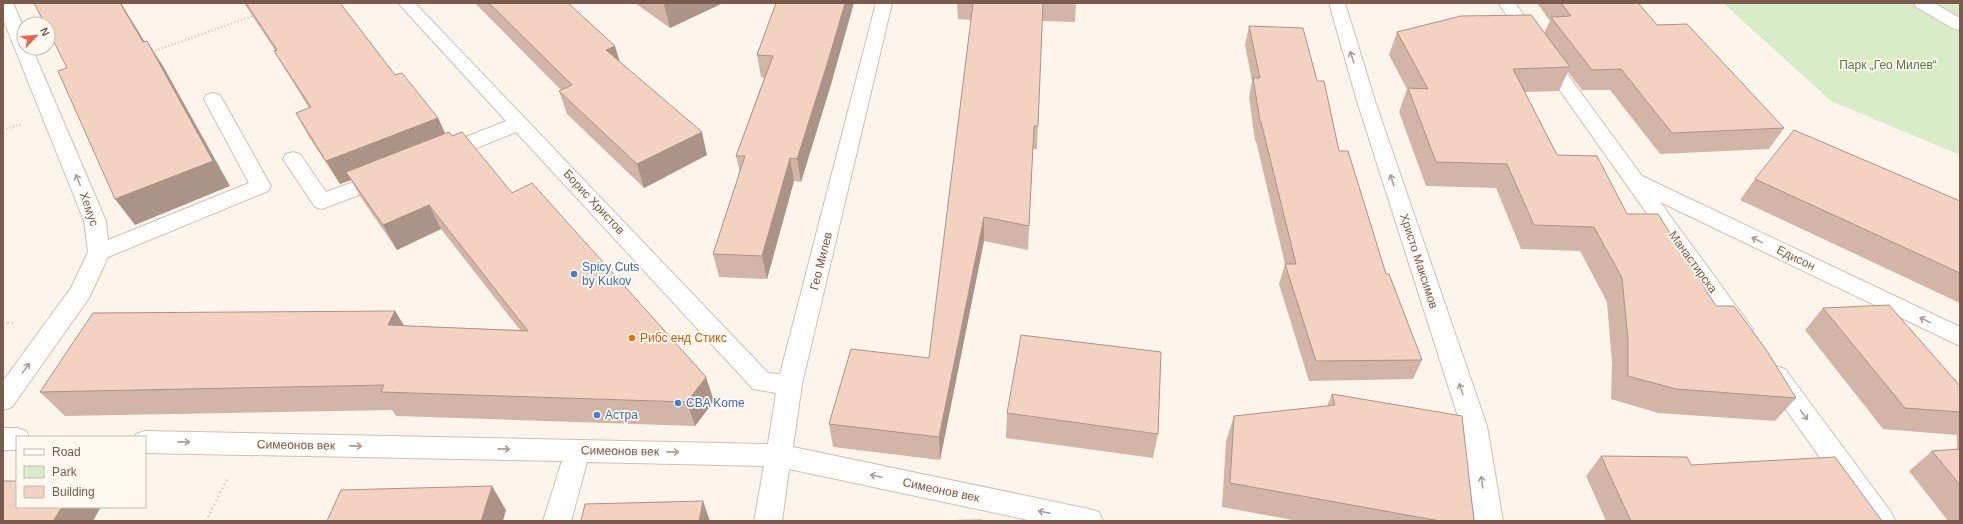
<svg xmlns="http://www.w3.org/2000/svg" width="1963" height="524" font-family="Helvetica,sans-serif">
<rect width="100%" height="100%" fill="#fdf5eb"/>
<!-- green -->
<path fill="#d9ecc8" d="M1723 3H1960V155L1831 101Z"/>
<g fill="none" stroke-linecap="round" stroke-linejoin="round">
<!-- minor casing -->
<g stroke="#d3beb2" stroke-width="2">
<path id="minor" d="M3 3H13L24 28V48H32L106 221 108 240 249 183 204 99 206 95 213 93 220 95 271 186 268 191 108 257 89 298 12 407 3 410V381L71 288 88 252 84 221 3 19Z
M398 3H415L768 373 780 374 876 3H892L802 384 793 447 1089 509 1099 512 1103 521H1033L789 469 782 521H754L764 466 587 462 571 521H543L562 461 145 453V437H135L136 434 145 431 768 444 776 393 753 389 516 132 450 159 443 160 436 159 433 154 436 149 506 121Z
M1329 3H1345L1375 101 1487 426 1503 521H1475L1461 426 1357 101Z
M1498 3H1515L1642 176 1960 327V346L1660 202 1753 329 1749 335 1741 338 1733 335Z
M1914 3H1934L1960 18V30L1954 29 1916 7Z
M293 152 300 154 326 192 383 171 390 173 393 178 390 183 322 209 315 207 283 159 286 154Z
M1776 366 1785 369 1891 512 1895 521H1865L1767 383 1764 376 1767 369Z
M3 428H17L26 431 29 437H17V450H3Z"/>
</g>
<!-- path-far1 -->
<path stroke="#d9b5a4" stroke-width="2" stroke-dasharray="1 2.5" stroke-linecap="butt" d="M152 52 255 15
M3 130 22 124"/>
<!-- path -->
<path stroke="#d9b5a4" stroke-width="2.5" stroke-dasharray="1 3.5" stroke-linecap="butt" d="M3 323H16
M206 521 228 477"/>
<!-- minor -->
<use href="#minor" fill="#fff" fill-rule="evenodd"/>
</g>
<!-- wall -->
<path fill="#d2b5a7" d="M244 3H340L395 75 438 118 445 133 452 136 512 193 714 401 695 426 396 416 392 410 65 416 40 392 395 311 404 326 520 330 441 229 397 250 360 196 351 180 340 184 309 137 296 113 309 108 288 74 274 51 275 50Z
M475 3H568L620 62 707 155 644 188 567 114 559 91 561 90Z
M635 3H723L670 28Z
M776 3 832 81 801 182 794 181 767 279 719 277 713 254 740 173 736 156 764 78 761 77 757 55Z
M957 3H1076L1075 22 1042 21 1037 149H1033L1028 250 984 241 940 460 833 447 829 424 929 358 971 20 958 19Z
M1537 3H1638L1657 25 1784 128 1769 149 1660 154 1610 90H1582L1568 72 1559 91 1525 92 1557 155 1627 214 1716 306 1796 398 1775 421 1658 413 1611 399 1612 363 1607 302 1580 251 1521 249 1496 188 1426 186 1399 112 1407 89 1389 55 1397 32 1544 33 1550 21Z
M1249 26 1317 81 1339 151 1386 274 1422 360 1413 379 1309 381 1279 284 1285 264 1256 141H1255L1249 97 1252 81 1245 45Z
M1755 179 1960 201V303L1740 200Z
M1823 308 1960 386V521H1948L1909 471 1932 451 1957 449V435L1883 429 1805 330Z
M1332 394 1474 521H1298L1222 507 1226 441 1234 416 1327 406Z
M1007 413 1158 434 1153 458 1006 438Z
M1601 456 1691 465 1882 521H1606L1586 476Z"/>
<!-- shaded-wall -->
<path fill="#ab9388" d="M120 3H121L160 67 143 42Z
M665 3H723L670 28 664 4Z
M845 3H854L832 81 801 182 797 159Z
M147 41 163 66 230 186 135 225 115 199Z
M615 46 622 69 606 50Z
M438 118 449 142 346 172 351 180 340 184 326 161Z
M702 132 707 155 644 188 637 164Z
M790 158 794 181 767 279 762 256Z
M429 205 441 229 397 250 383 225Z
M984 217V241L940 460 939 437Z
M395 311 410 335 388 325Z
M706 377 714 401 695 426 687 402Z
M492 486 506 510 503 521H481Z
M703 501 710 521H699Z
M62 507H101L93 521H53Z"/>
<!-- building -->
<path fill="#f4d2c2" stroke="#ab9388" d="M34 3H120L143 42 147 41 213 161 115 199 58 71 67 68 48 30V24H45Z
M246 3H340L395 75 402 73 438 118 326 161 296 113 311 107 274 51 277 50Z
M489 3H568L615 46 606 50 702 132 637 164 559 91 572 85Z
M776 3H845L829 58 797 159 790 158 762 256 713 254 745 156H736L773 56 757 55Z
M973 3H1043L1038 126H1034L1029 226 984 217 939 437 829 424 851 349 929 358Z
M1561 3H1638L1657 25 1687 24 1784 128 1672 133 1621 69 1592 70 1551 17 1571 16Z
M1531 15 1570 67 1513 69 1557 155 1597 156 1627 214H1658L1716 306H1734L1767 351 1796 398 1676 389 1628 376V340L1622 278 1594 227 1534 225 1507 164 1436 162 1408 88 1428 89 1397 32 1461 16Z
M1249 26 1303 28 1317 81H1324L1339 151H1348L1386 274H1389L1422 360 1316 361 1285 264H1296L1261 122 1260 121 1253 78H1260Z
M1794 130 1960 201V273L1755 179Z
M449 132 452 136 462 132 512 193 532 183 706 377 687 402 381 392 384 385 40 392 93 313 395 311 388 325 528 331 429 205 383 225 346 172Z
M1889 305 1960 386V412L1905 408 1823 308Z
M1021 335 1161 352 1158 434 1007 413Z
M1332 394 1462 416 1474 521H1440L1230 483 1234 416 1335 405Z
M1960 449V485L1932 451Z
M1601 456 1687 457 1691 465 1835 457 1882 521H1631Z
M3 481H17V507H62L53 521H3Z
M492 486 481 521H327L341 490Z
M703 501 699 521H581L585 504Z
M982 520V521H918Z"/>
<!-- one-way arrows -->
<defs><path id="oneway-shaft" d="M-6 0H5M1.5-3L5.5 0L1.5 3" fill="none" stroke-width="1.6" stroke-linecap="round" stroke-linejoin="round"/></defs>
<g stroke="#af9c94">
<use href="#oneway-shaft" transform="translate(1352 57) rotate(-108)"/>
<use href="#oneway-shaft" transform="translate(78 180) rotate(-112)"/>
<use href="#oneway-shaft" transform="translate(1392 180) rotate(-108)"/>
<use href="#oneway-shaft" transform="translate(1757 240) rotate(-154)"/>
<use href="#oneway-shaft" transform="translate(1925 320) rotate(-154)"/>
<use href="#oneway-shaft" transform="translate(26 368) rotate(-54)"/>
<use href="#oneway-shaft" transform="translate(1461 389) rotate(-108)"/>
<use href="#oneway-shaft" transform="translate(1804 415) rotate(54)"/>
<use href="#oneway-shaft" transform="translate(184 442) rotate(1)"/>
<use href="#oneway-shaft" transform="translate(356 446) rotate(1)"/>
<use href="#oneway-shaft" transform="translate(504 449) rotate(1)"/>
<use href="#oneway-shaft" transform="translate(673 452) rotate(1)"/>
<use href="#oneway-shaft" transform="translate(876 476) rotate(-168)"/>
<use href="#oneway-shaft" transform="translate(1482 482) rotate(-99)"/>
<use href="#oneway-shaft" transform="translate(1044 512) rotate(-168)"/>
</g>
<!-- markers -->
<g fill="#3f7fe0" stroke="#fff9f2" stroke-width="1.5">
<circle cx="574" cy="274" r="4"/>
<circle cx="678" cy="403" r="4"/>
<circle cx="597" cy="415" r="4"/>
</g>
<circle fill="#e8710a" stroke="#fff9f2" stroke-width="1.5" cx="632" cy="338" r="4"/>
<g text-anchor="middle" stroke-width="3.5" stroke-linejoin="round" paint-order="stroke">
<!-- park labels -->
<g font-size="12" fill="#557a41" stroke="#fff9f2">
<text x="1888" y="69">Парк „Гео Милев“</text>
</g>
<!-- street labels -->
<g font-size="12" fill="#7a5a4c" stroke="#fff9f2">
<text transform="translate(594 202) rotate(47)" y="4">Борис Христов</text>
<text transform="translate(89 209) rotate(71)" y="4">Хемус</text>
<text transform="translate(1796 258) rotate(26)" y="4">Едисон</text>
<text transform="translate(821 261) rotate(-76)" y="4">Гео Милев</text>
<text transform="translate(1419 261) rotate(72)" y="4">Христо Максимов</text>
<text transform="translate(1693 262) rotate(54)" y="4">Манастирска</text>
<text transform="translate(296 445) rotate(1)" y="4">Симеонов век</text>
<text transform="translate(620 451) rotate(1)" y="4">Симеонов век</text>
<text transform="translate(941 490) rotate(12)" y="4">Симеонов век</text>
</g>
<!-- shop labels -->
<g font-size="12" fill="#366cbe" stroke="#fff9f2" text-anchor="start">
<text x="582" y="271">Spicy Cuts<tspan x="582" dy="14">by Kukov</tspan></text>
<text x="686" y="407">CBA Kome</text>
<text x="605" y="419">Астра</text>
</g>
<!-- food labels -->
<g font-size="12" fill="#c56008" stroke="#fff9f2" text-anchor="start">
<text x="640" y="342">Рибс енд Стикс</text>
</g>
</g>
<!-- border -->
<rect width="1963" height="524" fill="none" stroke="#7a5a4c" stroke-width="8"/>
<!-- legend -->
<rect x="16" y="436" width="130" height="72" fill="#fff9f2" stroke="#cab9b0"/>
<rect x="24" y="449" width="20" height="6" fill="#ffffff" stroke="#cab9b0"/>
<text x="52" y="456" font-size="12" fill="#7a5a4c">Road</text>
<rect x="24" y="466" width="20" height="12" fill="#d9ecc8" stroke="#cab9b0"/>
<text x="52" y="476" font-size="12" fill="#7a5a4c">Park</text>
<rect x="24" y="486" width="20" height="12" fill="#f4d2c2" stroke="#cab9b0"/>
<text x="52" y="496" font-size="12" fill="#7a5a4c">Building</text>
<!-- north arrow -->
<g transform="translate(36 36) rotate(65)"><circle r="19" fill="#fff9f2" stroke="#cab9b0"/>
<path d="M0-3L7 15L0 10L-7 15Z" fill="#e9674e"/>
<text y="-6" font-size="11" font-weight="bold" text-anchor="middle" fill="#7a5a4c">N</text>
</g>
</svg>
